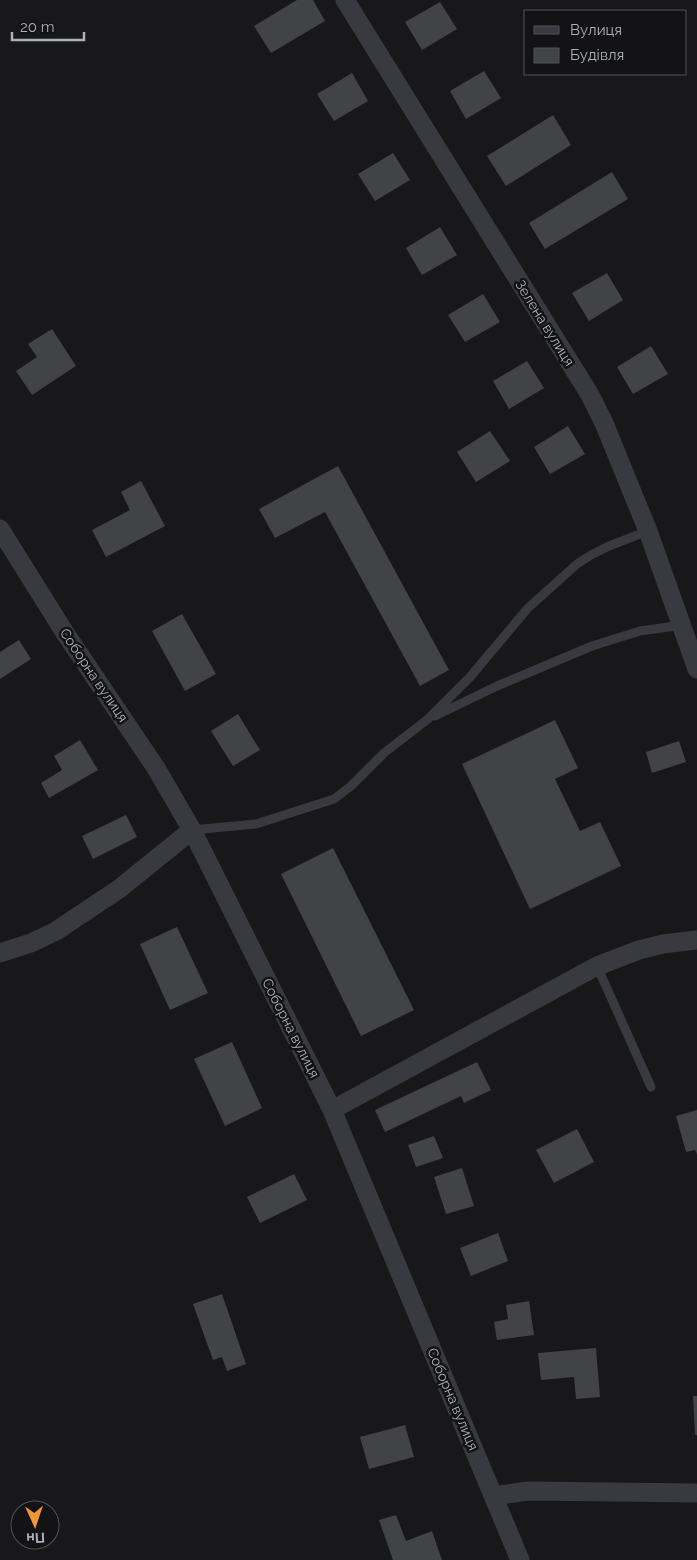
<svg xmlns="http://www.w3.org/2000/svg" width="697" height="1560" font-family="Raleway,sans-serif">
<rect width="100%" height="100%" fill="#18181a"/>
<!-- building -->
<path fill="#424347" d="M297 0H313L325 21 271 53 254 26Z
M440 2 457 29 422 50 405 22Z
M484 71 501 98 466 119 450 91Z
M352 73 368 101 334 121 317 94Z
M553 115 571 145 506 186 487 156Z
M393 153 410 180 375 201 358 174Z
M612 172 628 199 545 249 529 223Z
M440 227 457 255 422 275 406 248Z
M607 273 623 300 589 321 572 293Z
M483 294 500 322 465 342 448 315Z
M52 329 76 366 32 395 16 371 37 357 28 344Z
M651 346 668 374 633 394 617 367Z
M527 361 544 388 509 409 493 381Z
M568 426 585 454 550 474 534 447Z
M490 431 510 461 476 482 457 452Z
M338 466 449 670 420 686 325 512 275 538 259 509Z
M141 481 165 526 106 557 92 530 130 510 121 492Z
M182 614 216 674 185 691 152 631Z
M19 640 31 659 0 679V652Z
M238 714 260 750 233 766 211 731Z
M555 720 578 768 555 779 580 831 600 822 621 866 530 909 462 764Z
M80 740 98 770 49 798 41 783 62 770 54 756Z
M679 741 686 762 652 773 646 752Z
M126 815 137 837 93 859 82 836Z
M333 848 414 1010 361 1036 281 874Z
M177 927 208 993 170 1010 140 944Z
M232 1042 262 1108 225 1126 194 1059Z
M477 1062 491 1090 464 1103 461 1096 385 1132 375 1110Z
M697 1110V1154L695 1150 686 1152 676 1116Z
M577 1129 594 1162 554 1183 536 1150Z
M434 1136 443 1158 416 1167 408 1145Z
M462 1168 474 1206 446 1214 434 1177Z
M294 1174 307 1200 260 1223 247 1197Z
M498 1233 508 1261 471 1276 460 1248Z
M222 1294 246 1364 227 1371 222 1357 213 1360 193 1304Z
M529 1301 534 1335 497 1340 494 1322 508 1319 506 1305Z
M596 1348 600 1397 576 1399 574 1377 541 1380 538 1353Z
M693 1396H697V1435H695Z
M405 1425 414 1457 369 1469 360 1437Z
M396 1515 406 1541 432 1531 442 1560H393L379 1520Z"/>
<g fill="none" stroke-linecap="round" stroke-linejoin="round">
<!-- lane -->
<path stroke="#393a3f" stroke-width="9" d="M435 716 497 686 592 646 640 631 682 625
M192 830 256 824 334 799 351 786 384 753 428 719 470 677 528 608 577 564 591 555 609 546 648 531
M597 966 651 1087"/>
<!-- street -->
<path stroke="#393a3f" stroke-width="19" d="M345 0 590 395 604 423 648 531 697 669
M0 529 65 633 156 768 192 830 332 1110 520 1560
M0 953 31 943 56 931 119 889 192 830
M332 1110 597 966 639 950 663 944 697 940
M493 1496 528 1491 697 1493"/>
</g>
<g text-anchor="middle" stroke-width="5" stroke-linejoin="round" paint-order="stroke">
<!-- street labels -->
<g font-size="14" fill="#aab1ba" stroke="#131315">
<text transform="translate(545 323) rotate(58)" y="5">Зелена вулиця</text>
<text transform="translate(94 675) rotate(56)" y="5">Соборна вулиця</text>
<text transform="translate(291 1028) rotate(63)" y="5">Соборна вулиця</text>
<text transform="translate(453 1399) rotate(67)" y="5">Соборна вулиця</text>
</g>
</g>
<!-- legend -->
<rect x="524" y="10" width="162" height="65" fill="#131315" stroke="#4f5257"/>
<rect x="534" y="26" width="25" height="8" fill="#393a3f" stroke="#4f5257"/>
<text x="570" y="35" font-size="15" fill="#aab1ba">Вулиця</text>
<rect x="534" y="48" width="25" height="15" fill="#424347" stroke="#4f5257"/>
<text x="570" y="60" font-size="15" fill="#aab1ba">Будівля</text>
<!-- north arrow -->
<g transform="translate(35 1525) rotate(177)"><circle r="24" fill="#131315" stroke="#4f5257"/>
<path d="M0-4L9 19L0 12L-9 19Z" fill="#f39736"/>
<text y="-8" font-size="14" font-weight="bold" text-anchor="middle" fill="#aab1ba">Пн</text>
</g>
<!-- scale -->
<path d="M12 32v8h72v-8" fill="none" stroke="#aab1ba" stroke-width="2.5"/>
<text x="20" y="32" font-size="15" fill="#aab1ba" stroke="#131315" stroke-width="4" paint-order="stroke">20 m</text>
</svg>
